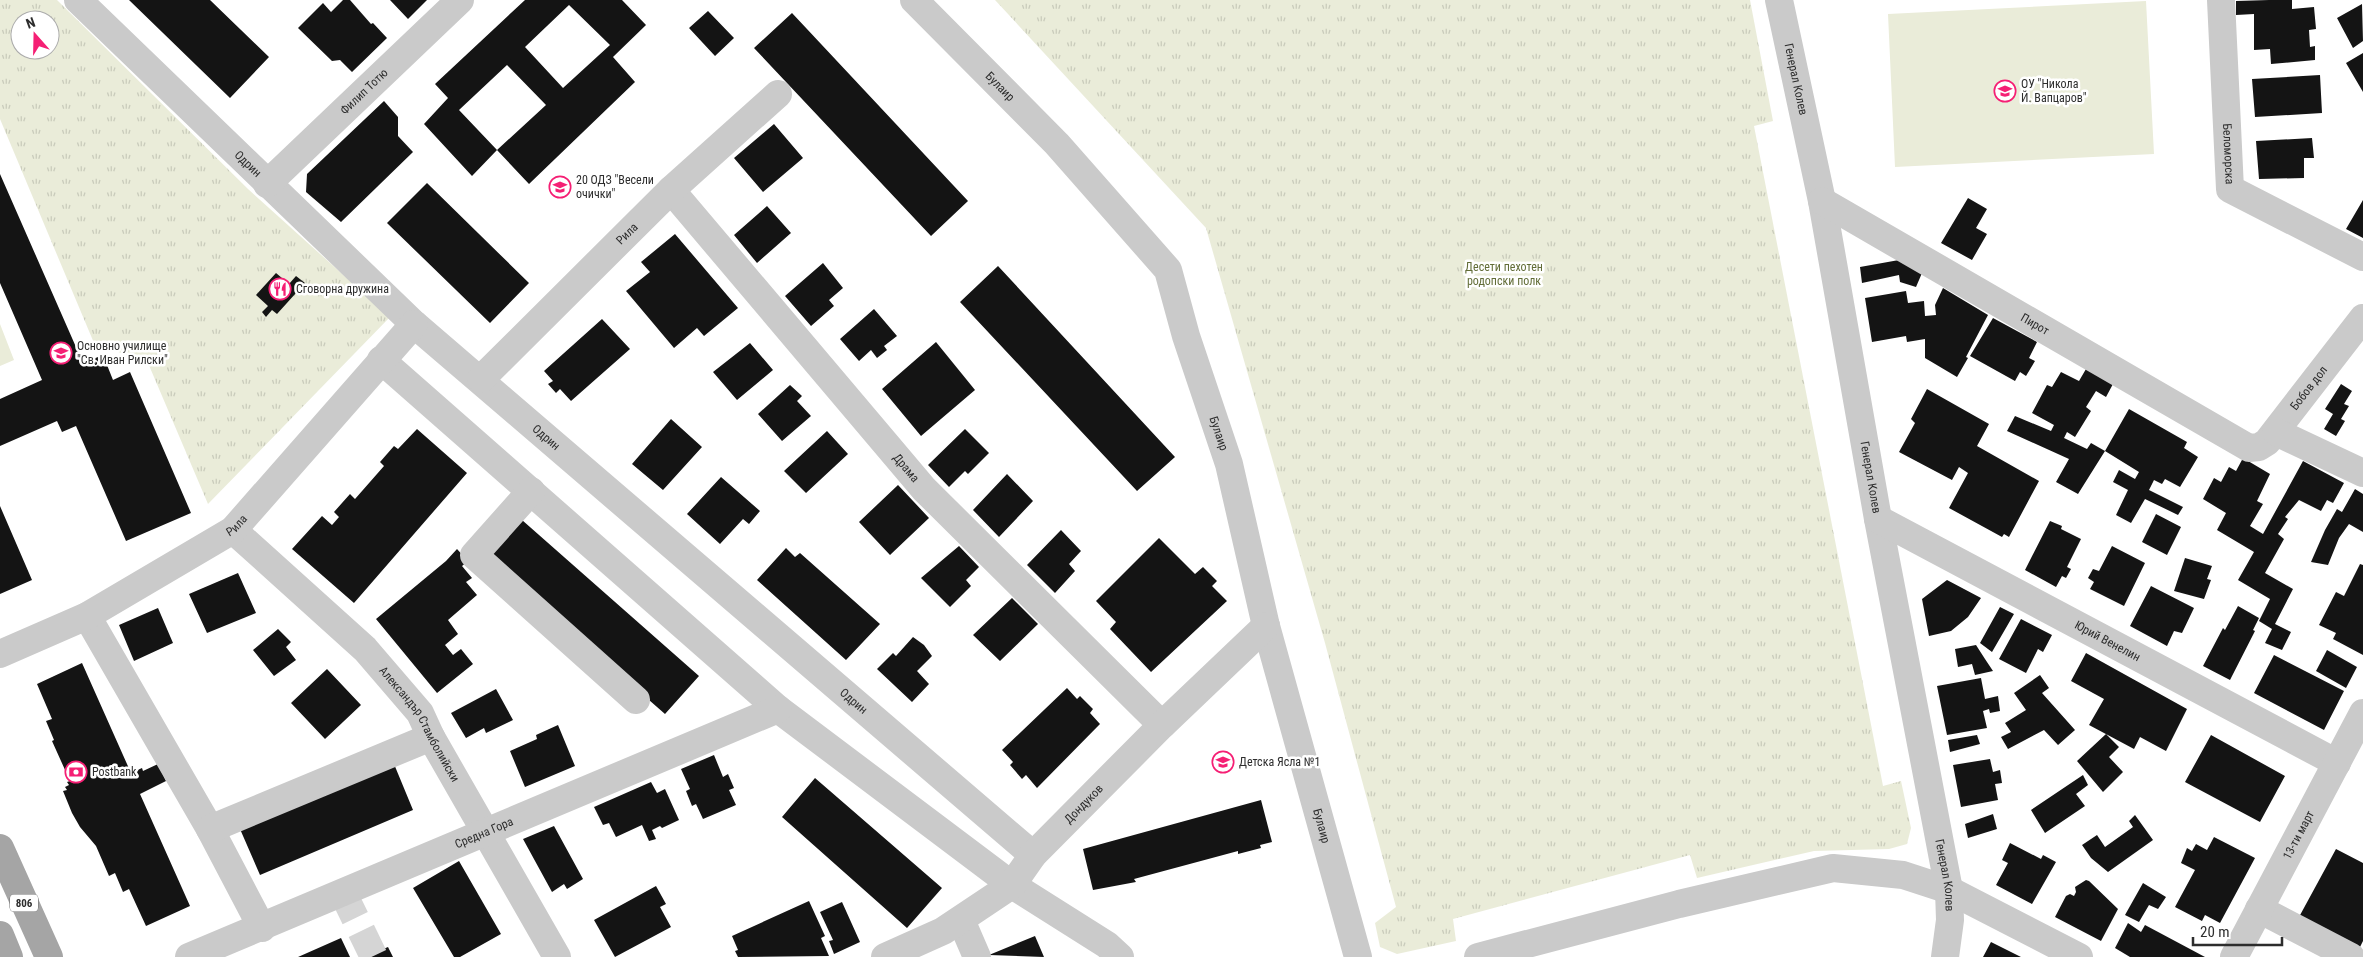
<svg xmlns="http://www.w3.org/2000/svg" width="2363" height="957" font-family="'Roboto Condensed',sans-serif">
<defs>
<pattern id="park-tufts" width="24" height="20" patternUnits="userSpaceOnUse" patternTransform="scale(1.25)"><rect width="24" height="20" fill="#eaecd9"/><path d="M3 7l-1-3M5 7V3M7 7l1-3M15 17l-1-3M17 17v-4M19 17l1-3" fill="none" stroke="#c9cbbb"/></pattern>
</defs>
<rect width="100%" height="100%" fill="#fff"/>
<!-- park -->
<path fill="url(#park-tufts)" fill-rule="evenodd" d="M0 0H57L248 189 390 317 208 504 148 363 94 343 0 119ZM20 20H50V50H20Z
M995 0H1750L1773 121 1754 126 1883 786 1901 781 1911 828 1907 844 1889 849 1814 851 1697 878 1690 855 1453 919 1456 941 1397 954 1380 947 1375 923 1396 907 1325 643 1206 228Z"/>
<!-- garden -->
<path fill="#eaecd9" d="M2146 1 2154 154 1895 167 1888 14Z
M0 324 14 360 0 366Z"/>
<!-- building -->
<path fill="#141414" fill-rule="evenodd" d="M129 0H210L269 57 230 98Z
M343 0H350L371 24 373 23 387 38 352 72 340 60 332 61 298 28 323 3 331 12Z
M390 0H427L408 19Z
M525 0H622L646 25 613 57 635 82 529 184 497 150 546 105 507 65 459 110 497 150 472 176 424 124 448 98 435 84ZM569 5 610 45 563 88 525 47Z
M2269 0H2292V9L2314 7 2316 29 2309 30 2310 47 2315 46V60L2271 64 2270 49 2254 50V14L2236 15V1Z
M2362 4 2363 41 2353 48 2337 18Z
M708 11 734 38 715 56 689 28Z
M792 13 968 201 931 236 754 48Z
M2363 53V92L2346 63Z
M2320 75 2322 113 2255 117 2252 79Z
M384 101 398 117V136L413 152 341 222 306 192 307 174Z
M774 124 803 158 763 192 734 158Z
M2312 138 2314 158H2304V178L2259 179 2256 141Z
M0 174 83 363 103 355 113 380 130 372 191 513 126 541 76 426 62 432 57 421 0 446V399L42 380 0 283Z
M427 183 529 283 490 323 387 223Z
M1968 198 1987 209 1976 228 1987 234 1972 260 1941 243Z
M2363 200V238L2346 229Z
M767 206 791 233 757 263 734 235Z
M675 234 738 308 704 336 697 328 674 348 626 291 650 272 641 262Z
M1899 260 1922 273 1916 287 1900 282 1899 275 1862 283 1860 267Z
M823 263 843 288 829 300 834 306 811 326 785 296Z
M998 266 1175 457 1137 491 960 302Z
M276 273 289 284 296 276 305 283 277 314 272 310 266 317 262 312 268 306 256 295Z
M1943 288 1988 315 1966 357 1968 358 1957 377 1925 358V339L1907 342 1906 336 1872 342 1865 298 1906 291 1908 303 1924 301 1925 316 1936 315 1935 305Z
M874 309 897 336 884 346 887 350 877 358 871 350 859 361 840 339Z
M1993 318 2037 342 2029 358 2035 361 2026 376 2020 372 2015 381 1970 356Z
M602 319 630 349 571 401 560 389 556 393 548 384 553 381 544 371Z
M936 342 975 390 921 436 882 389Z
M750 343 773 370 737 400 713 372Z
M2086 369 2113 384 2106 397 2096 391 2086 407 2091 411 2075 437 2067 432 2064 438 2087 449 2091 443 2105 451 2078 494 2056 482 2069 459 2007 431 2015 416 2051 431 2054 425 2032 413 2047 385 2052 387 2061 372 2079 381Z
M2341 384 2352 391 2344 404 2349 406 2341 419 2345 421 2336 436 2324 429 2333 414 2325 409Z
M790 385 802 396 797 401 811 416 782 441 758 414Z
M1927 389 1989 424 1977 446 2039 481 2009 537 2004 534 2002 537 1949 508 1968 473 1959 467 1952 480 1899 452 1915 423 1911 419Z
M2129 409 2187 442 2184 448 2198 457 2180 487 2165 479 2162 484 2154 480 2149 490 2183 507 2178 515 2145 499 2131 523 2116 515 2128 490 2113 482 2119 470 2135 479 2139 472 2105 451Z
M671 419 702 447 663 490 632 464Z
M417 429 467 473 354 603 292 549 322 516 332 525 339 517 334 512 350 494 355 499 384 466 380 462 394 446 398 449Z
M965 429 989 453 968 474 965 471 949 487 928 465Z
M827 431 848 454 806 493 784 471Z
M2243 458 2270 474 2257 501 2263 504 2250 526 2263 534 2303 461 2344 483 2333 503 2327 500 2321 511 2299 500 2285 517 2288 519 2278 534 2284 539 2265 573 2293 589 2275 624 2291 632 2282 650 2265 643 2272 629 2259 621 2270 599 2238 580 2254 552 2217 530 2226 513 2203 499 2214 478 2221 482 2229 467 2236 471Z
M1007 474 1033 501 999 537 973 510Z
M721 477 760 511 749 524 743 519 720 544 687 514Z
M898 485 929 518 890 555 859 522Z
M2355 489 2363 494V532L2349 524 2339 538 2328 565 2311 562 2325 530 2337 509 2342 512Z
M0 506 32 580 0 594Z
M2156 514 2181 527 2167 555 2142 542Z
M522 520 699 676 665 714 488 559Z
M2050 521 2062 526 2061 529 2081 539 2067 567 2071 569 2066 578 2062 576 2056 587 2025 570Z
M1061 530 1081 551 1069 564 1075 571 1055 593 1027 565Z
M1159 538 1195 574 1203 567 1217 581 1212 586 1227 601 1151 672 1110 629 1116 622 1096 601Z
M959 546 979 567 966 580 971 586 950 607 921 578Z
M2112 546 2145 563 2124 606 2090 589 2094 582 2088 578 2093 569 2099 571Z
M786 548 795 557 800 553 880 624 846 660 757 580Z
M457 549 468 561 462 566 472 578 466 582 477 595 448 620 458 634 445 645 453 655 461 649 473 664 437 693 376 619 446 561Z
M2185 558 2212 566 2207 579 2211 580 2204 599 2174 591Z
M2360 564 2363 565V655L2333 639 2336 633 2319 625 2336 592 2344 596Z
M238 573 256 613 207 633 189 594Z
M1947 580 1981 598 1968 617 1951 631 1929 636 1922 599Z
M2151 586 2194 608 2182 633 2174 631 2167 646 2130 626Z
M1012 598 1038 624 1000 661 973 635Z
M2238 606 2259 618 2253 630 2255 631 2230 680 2203 666 2223 628 2225 630Z
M2000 607 2014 614 1992 652 1980 643Z
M158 608 173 643 134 661 119 625Z
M2021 619 2052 635 2043 652 2038 649 2026 673 1999 659Z
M278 629 291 642 286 647 296 660 274 676 253 650Z
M913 637 924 645 932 656 917 671 929 684 912 702 877 669 893 653 896 656Z
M1976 645 1985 659 1993 671 1975 675 1972 664 1958 667 1955 649Z
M2327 650 2357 667 2346 688 2316 671Z
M2086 653 2187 709 2166 751 2140 737 2134 749 2089 725 2104 699 2071 681Z
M2274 655 2344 691 2324 730 2254 693Z
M82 663 131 773 142 768 143 771 158 764 166 781 140 794 190 906 146 926 129 889 123 892 115 873 109 876 96 846 80 827 72 813 63 791 67 790 65 787 69 785 67 782 70 781 52 741 54 740 46 721 52 719 37 684Z
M327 669 361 705 325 739 291 703Z
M2040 675 2049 688 2042 693 2075 730 2058 745 2044 730 2008 749 2001 737 2011 732 2005 723 2026 710 2014 693Z
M1981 678 1985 699 1998 696 2000 711 1990 713 1989 709 1983 711 1987 728 1947 735 1937 686Z
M1067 688 1077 699 1080 696 1093 709 1090 713 1100 724 1037 788 1026 775 1022 779 1010 765 1013 762 1002 750Z
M496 689 513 720 486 733 484 728 466 738 451 713Z
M558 725 575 766 525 787 510 751 537 739 536 735Z
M2106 734 2119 747 2109 757 2123 772 2103 792 2077 761Z
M1977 735 1980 744 1950 752 1948 740Z
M2211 735 2285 776 2260 822 2185 782Z
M714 755 723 777 728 774 734 788 729 790 736 805 703 819 696 804 692 806 686 791 690 789 681 769Z
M1990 759 1993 772 2000 770 2002 783 1995 784 1998 800 1961 807 1953 765Z
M394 764 413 810 260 875 240 829Z
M2083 775 2088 785 2076 794 2085 806 2045 833 2031 810Z
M815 778 942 888 907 928 782 817Z
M651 782 657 793 665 789 679 820 662 828 660 826 652 830 656 839 649 841 642 825 616 837 609 823 603 825 594 807Z
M1261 800 1272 842 1260 845 1261 848 1238 854V851L1134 879 1136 882 1093 890 1083 849Z
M1993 814 1997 829 1968 838 1965 824Z
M2135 815 2153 840 2108 872 2091 858 2082 845 2097 835 2105 847 2133 827 2129 821Z
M554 826 583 879 567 889 564 884 552 892 523 839Z
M2214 837 2255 858 2220 923 2205 915 2202 921 2175 907 2195 870 2181 863 2187 848 2192 851 2196 844 2207 850Z
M2010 843 2041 859 2043 855 2056 862 2032 904 1996 885 2008 863 2002 860Z
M2336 849 2363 863V941L2359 949 2299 917Z
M459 861 501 934 460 957H454L413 888Z
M2086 880 2089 881 2118 909 2101 941 2055 917 2066 896 2070 894 2074 896 2076 892 2075 887Z
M2143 883 2166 897 2158 909 2149 905 2139 922 2125 915Z
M656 886 666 904 660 907 671 927 615 957 594 920Z
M809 901 825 936 821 938 829 956 738 957 735 951 738 950 732 936Z
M842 902 860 942 834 954 829 941 833 940 820 912Z
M2128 923 2141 932 2145 925 2205 957H2130L2115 948Z
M1035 936 1044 957 989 955Z
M341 938 350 957H298Z
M1991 942 2021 957H1983Z
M388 947 393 957H364Z"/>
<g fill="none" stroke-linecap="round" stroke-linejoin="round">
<!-- minor-tunnel -->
<path stroke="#d5d5d5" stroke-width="28" stroke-dasharray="28 14" stroke-linecap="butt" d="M343 893 374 957"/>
<!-- minor -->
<g stroke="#cacaca" stroke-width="28">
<path id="s1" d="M78 0 414 324 1033 855"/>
<path id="s2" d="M914 0 1057 144 1168 270 1186 336 1229 464 1266 626 1358 957"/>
<path id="s3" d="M1779 0 1822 201 1878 519 1949 890 1950 920 1945 957"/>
<path id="s4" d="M2221 0 2230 189 2363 257"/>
<path id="s5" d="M267 184 460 0"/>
<path id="s6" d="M671 190 924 489 1162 725"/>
<path id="s7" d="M1822 201 2249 448 2259 447 2267 442 2363 318"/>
<path d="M381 360 778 709 1012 885 1107 945 1120 957"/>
<path id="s8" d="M481 379 671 190 778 94"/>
<path d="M2276 432 2363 473"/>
<path d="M531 491 474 555 636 700"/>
<path id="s9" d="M1878 519 2337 763"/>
<path id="s10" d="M233 530 365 649 420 713 431 737 557 957"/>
<path d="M87 616 210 829 262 928"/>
<path id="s11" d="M0 654 87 616 233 530 414 324"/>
<path d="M210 829 431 737"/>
<path d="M2259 909 2351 957"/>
<path d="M961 920 977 957"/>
<path id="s12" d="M189 957 778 709"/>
<path id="s13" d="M885 957 943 931 1012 885 1033 855 1162 725 1266 626"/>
<path d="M1478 957 1679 904 1833 868 1903 875 1949 890 2079 957"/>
<path id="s14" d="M2234 957 2363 713"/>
</g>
<!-- major -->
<path stroke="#a5a5a5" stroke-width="28" d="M0 848 49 957
M0 935 9 957"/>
</g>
<!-- icons -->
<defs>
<g id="school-ring" transform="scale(1.125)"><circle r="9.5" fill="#fff" stroke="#f51f74" stroke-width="1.5"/><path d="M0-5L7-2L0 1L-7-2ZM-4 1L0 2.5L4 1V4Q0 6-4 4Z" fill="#f51f74"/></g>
<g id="restaurant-ring" transform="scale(1.125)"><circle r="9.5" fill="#fff" stroke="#f51f74" stroke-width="1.5"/><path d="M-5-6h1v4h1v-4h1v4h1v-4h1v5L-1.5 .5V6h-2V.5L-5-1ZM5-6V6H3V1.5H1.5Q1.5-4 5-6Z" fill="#f51f74"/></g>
<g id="bank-ring" transform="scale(1.125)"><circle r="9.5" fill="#fff" stroke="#f51f74" stroke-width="1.5"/><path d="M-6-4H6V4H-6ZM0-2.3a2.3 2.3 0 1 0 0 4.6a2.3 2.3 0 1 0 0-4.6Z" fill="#f51f74"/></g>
</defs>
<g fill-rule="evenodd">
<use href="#school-ring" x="2005" y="91"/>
<use href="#school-ring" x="560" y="187"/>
<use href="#restaurant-ring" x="280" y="289"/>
<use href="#school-ring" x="61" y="353"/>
<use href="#school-ring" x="1223" y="762"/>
<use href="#bank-ring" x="76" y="772"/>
</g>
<g text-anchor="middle" stroke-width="5" stroke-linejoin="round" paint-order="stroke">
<!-- shield labels -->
<rect fill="#fff" stroke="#6c6c6c" stroke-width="1" x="10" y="894.5" width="28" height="17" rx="4"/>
<g font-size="11" font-weight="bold" fill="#2d2d2d">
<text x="24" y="907">806</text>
</g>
<!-- street labels -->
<g font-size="12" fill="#2d2d2d" stroke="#fff">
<text dy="4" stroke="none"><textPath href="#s3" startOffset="81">Генерал Колев</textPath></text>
<text dy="4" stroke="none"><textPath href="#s2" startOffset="122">Булаир</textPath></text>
<text dy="4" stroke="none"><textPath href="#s5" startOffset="134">Филип Тотю</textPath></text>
<text dy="4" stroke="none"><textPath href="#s4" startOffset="154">Беломорска</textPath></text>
<text dy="4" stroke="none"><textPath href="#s1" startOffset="236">Одрин</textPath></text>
<text dy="4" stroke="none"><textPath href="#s8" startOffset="206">Рила</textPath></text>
<text dy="4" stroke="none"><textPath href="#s7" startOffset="246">Пирот</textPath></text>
<text dy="4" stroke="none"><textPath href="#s7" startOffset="581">Бобов дол</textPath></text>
<text dy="4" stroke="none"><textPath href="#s2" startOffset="542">Булаир</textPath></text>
<text dy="4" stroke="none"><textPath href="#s1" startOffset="641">Одрин</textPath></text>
<text dy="4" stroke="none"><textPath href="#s6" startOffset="364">Драма</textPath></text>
<text dy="4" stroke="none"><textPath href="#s3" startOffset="486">Генерал Колев</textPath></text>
<text dy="4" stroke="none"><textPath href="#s11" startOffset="270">Рила</textPath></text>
<text dy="4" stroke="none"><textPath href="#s9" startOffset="260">Юрий Венелин</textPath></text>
<text dy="4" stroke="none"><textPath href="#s1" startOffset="1046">Одрин</textPath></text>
<text dy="4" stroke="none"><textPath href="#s10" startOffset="271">Александър Стамболийски</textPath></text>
<text dy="4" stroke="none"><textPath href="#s13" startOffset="255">Дондуков</textPath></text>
<text dy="4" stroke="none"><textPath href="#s2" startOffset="948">Булаир</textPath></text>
<text dy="4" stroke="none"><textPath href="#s12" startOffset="320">Средна Гора</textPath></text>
<text dy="4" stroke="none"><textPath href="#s14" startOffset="138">13-ти март</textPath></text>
<text dy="4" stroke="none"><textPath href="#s3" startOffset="891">Генерал Колев</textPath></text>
</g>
<!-- poi labels -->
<g font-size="12" fill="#2d2d2d" stroke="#fff" text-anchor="start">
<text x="2021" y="88">ОУ "Никола<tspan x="2021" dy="14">Й. Вапцаров"</tspan></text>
<text x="576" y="184">20 ОДЗ "Весели<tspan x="576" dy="14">очички"</tspan></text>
<text x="296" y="293">Сговорна дружина</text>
<text x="77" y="350">Основно училище<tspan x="77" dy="14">"Св. Иван Рилски"</tspan></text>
<text x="1239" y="766">Детска Ясла №1</text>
<text x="92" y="776">Postbank</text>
</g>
<!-- park labels -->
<g font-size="12" fill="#626d37" stroke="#fff">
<text x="1504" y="271">Десети пехотен<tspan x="1504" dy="14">родопски полк</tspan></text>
</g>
</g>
<!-- north arrow -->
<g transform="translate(35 35) rotate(340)"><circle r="24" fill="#ffffff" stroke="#ababab"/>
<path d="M0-4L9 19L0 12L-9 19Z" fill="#f51f74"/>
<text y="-8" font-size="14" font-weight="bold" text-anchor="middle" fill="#2d2d2d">N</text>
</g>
<!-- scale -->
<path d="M2193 937v8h89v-8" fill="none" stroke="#2d2d2d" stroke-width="2.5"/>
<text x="2200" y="937" font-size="15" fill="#2d2d2d" stroke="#ffffff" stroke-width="4" paint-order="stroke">20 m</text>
</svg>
